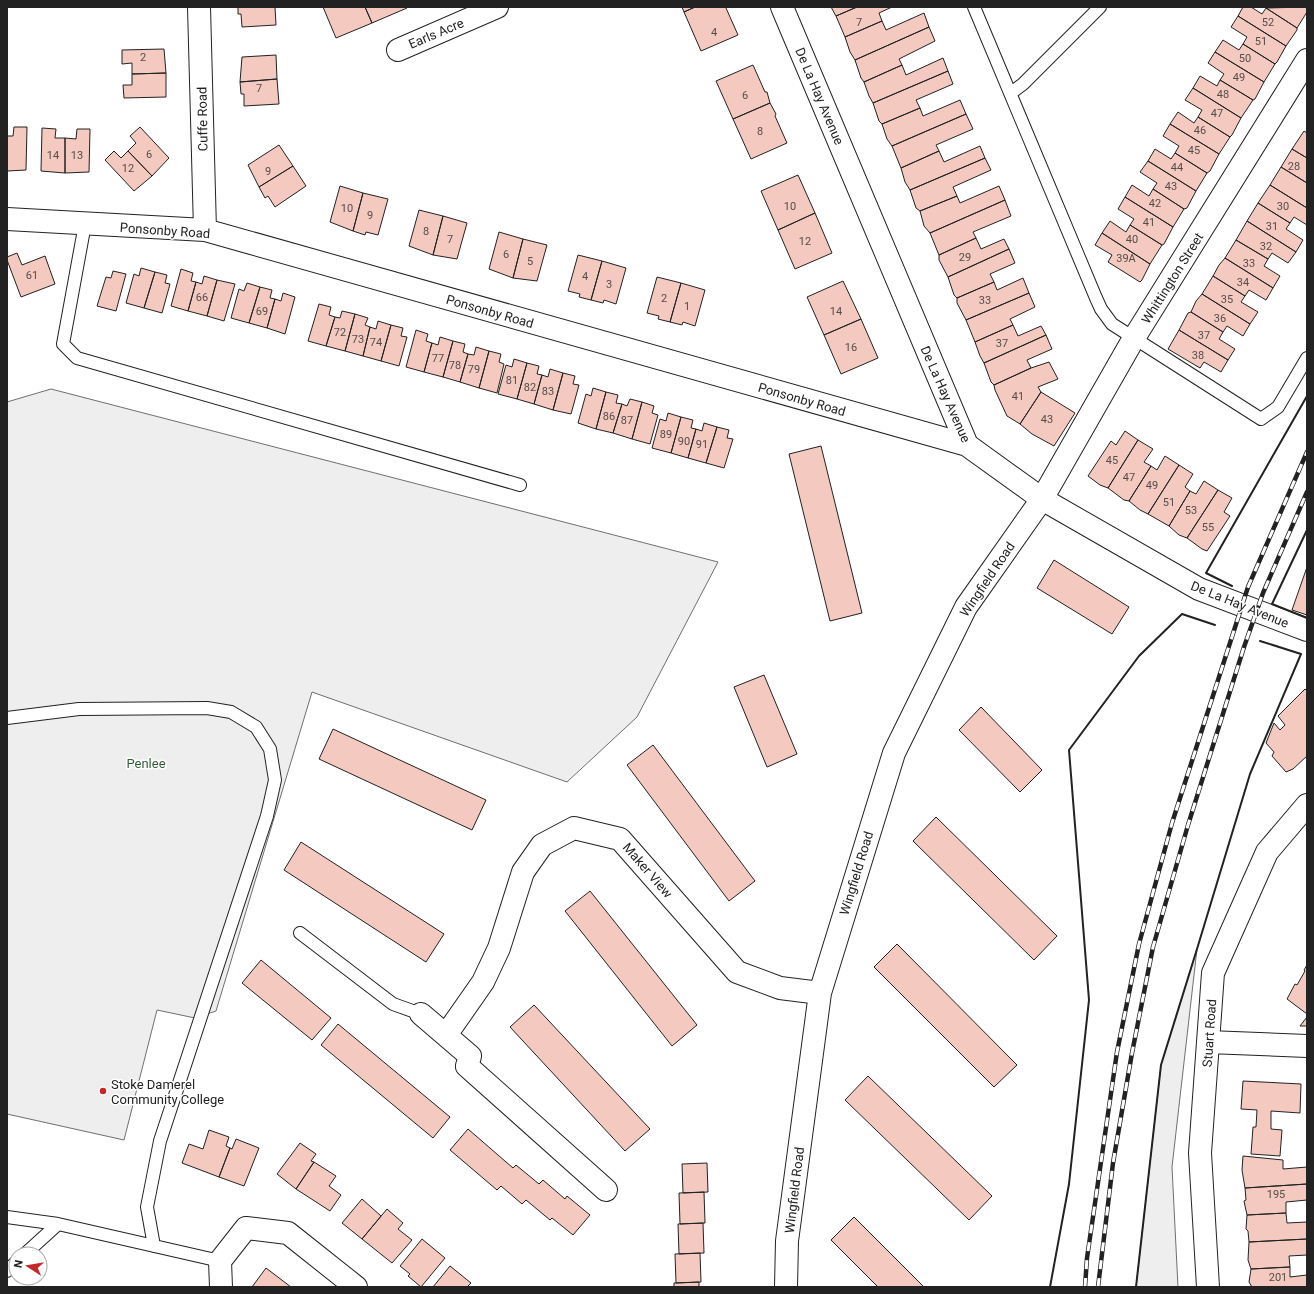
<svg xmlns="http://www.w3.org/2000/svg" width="1314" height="1294" font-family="Roboto,sans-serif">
<rect width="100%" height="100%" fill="#fff"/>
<!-- green -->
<path fill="#eee" stroke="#6f6f6f" d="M51 389 718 562 637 717 567 782 312 692 216 1011 195 1018 157 1010 124 1140 7 1114V402Z
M1197 949 1172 1167 1178 1287H1136L1161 1065Z"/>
<!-- building -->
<path fill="#f3c9c0" stroke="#222" d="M238 7H275L276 25 242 27 241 14H238Z
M323 7H365L372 23 336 38Z
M365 7H407V8L372 23Z
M682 7H695L684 12Z
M695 7H727L726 8 738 35 701 51 684 12Z
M831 7H857L836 16Z
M857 7H892L879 13 882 21 845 37 836 16Z
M1243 7H1251L1262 14 1266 8 1297 28V30L1286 46 1238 16Z
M1305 7 1307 8V12L1297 28 1266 8Z
M924 13 929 27 855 60 850 52 845 37 882 21 886 30Z
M1238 16 1286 46 1277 62 1275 64 1243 44 1247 37 1231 27Z
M929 27 935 41 899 59 902 65 864 82 861 78 855 60Z
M1223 40 1239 50 1243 44 1275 64 1264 82 1215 52Z
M164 49 166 73 132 74V63L122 64V50Z
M1215 52 1264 82 1255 99 1253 100 1220 80 1224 74 1208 63Z
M276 55 277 79 240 82 242 57Z
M943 58 948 71 873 103 869 96 864 82 902 65 906 75Z
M753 65 765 92H767L770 103 733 119 716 81Z
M948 71 953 84 916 100 920 108 882 124 879 121 873 103Z
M166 73V97L124 98 123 85H132V74Z
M1200 76 1217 86 1220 80 1253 100 1241 118 1193 88Z
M277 79 279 104 244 106V94H241L240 82Z
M1193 88 1241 118 1232 135 1230 137 1198 117 1202 110 1185 100Z
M960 100 966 114 892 146 887 139 882 124 920 108 923 116Z
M770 103 776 114 775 116 787 143 751 159 733 119Z
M1178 112 1194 123 1198 117 1230 137 1219 154 1170 124Z
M966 114 973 129 936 145 939 151 901 168 892 146Z
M1170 124 1219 154 1210 171 1207 173 1175 153 1179 146 1163 136Z
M14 127H27L26 170 7 171V136H13Z
M140 127 169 158 152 176 128 151 136 143 130 136Z
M42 128 56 129 55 138H65V173L41 171Z
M77 129H90L89 172 65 173V138L76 139Z
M1304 131 1307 133V158L1292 149Z
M279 145 293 166 259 187 248 165Z
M980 146 985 158 910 190 905 182 901 168 939 151 944 162Z
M1155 149 1171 159 1175 153 1207 173 1196 191 1148 161Z
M1292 149 1307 158V183L1281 167Z
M114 151 121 158 128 151 152 176 134 191 105 160Z
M985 158 991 170 953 187 957 196 920 211 916 208 910 190Z
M1148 161 1196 191 1187 208 1184 209 1153 189 1157 183 1140 172Z
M293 166 306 186 275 207 268 196 265 198 259 187Z
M1281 167 1307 183V208L1270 185Z
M798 175 815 213 778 230 761 191Z
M1132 185 1149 196 1153 189 1184 209 1173 227 1125 197Z
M1270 185 1307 208V225L1294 217 1290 223 1258 203Z
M340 186 363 193 353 231 330 222Z
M999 186 1005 200 930 233 924 226 920 211 957 196 960 203Z
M363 193 388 199 378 235 366 232 365 235 353 231Z
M1125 197 1173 227 1164 244 1162 245 1130 225 1134 219 1118 209Z
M1005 200 1011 216 973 232 976 238 939 255 930 233Z
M1258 203 1290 223 1286 229 1303 240 1296 252 1247 221Z
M419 210 443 216 433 255 409 246Z
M815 213 832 253 795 269 778 230Z
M443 216 467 223 457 259 433 255Z
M1110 221 1126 232 1130 225 1162 245 1150 264 1102 233Z
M1247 221 1296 252 1288 263 1272 253 1268 259 1236 240Z
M499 232 523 239 513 278 489 269Z
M1102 233 1150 264 1142 280 1140 282 1108 262 1112 255 1095 245Z
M976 238 981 249 1004 239 1009 249 948 277 939 260V255Z
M523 239 547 245 537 281 513 278Z
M1236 240 1268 259 1264 266 1280 276 1273 288 1225 258Z
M1009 249 1015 263 990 274 994 282 957 298 954 295 948 277Z
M17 253 22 265 45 256 55 284 21 297 7 260V257Z
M578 255 602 261 591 300 579 297 580 294 568 291Z
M1225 258 1273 288 1266 300 1249 290 1245 296 1213 276 1219 265Z
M602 261 626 268 616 304 604 300 603 303 591 300Z
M141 268 155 272 144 308 126 303 134 274 139 276Z
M181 269 193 273 191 281 196 282 188 311 171 306Z
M113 271 126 274 116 311 97 306 106 277 111 278Z
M155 272 167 275 165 283 170 284 162 313 144 308Z
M204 276 217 280 207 316 188 311 196 282 202 284Z
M1213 276 1245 296 1241 302 1258 312 1250 324 1202 294Z
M657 277 681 283 670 322 658 319 659 316 647 313Z
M1023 278 1029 293 966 320 957 303V298L994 282 997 290Z
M217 280 235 284 224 321 207 316Z
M843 281 861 319 824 335 807 297Z
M247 283 260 287 249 323 231 318 239 289 244 291Z
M681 283 705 290 695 326 683 322 682 325 670 322Z
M260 287 272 290 270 298 275 299 267 328 249 323Z
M283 293 295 297 285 334 267 328 275 299 281 301Z
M1029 293 1035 307 1010 319 1013 325 975 342 966 320Z
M1202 294 1250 324 1243 336 1227 326 1223 332 1191 312 1196 301Z
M319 304 331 307 329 315 335 317 326 346 308 341Z
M342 311 355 314 345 351 326 346 335 317 340 318Z
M1191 312 1223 332 1219 339 1235 349 1228 360 1179 330 1188 313Z
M355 314 368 318 365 325 370 327 363 356 345 351Z
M861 319 878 358 841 374 824 335Z
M378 321 391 325 381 361 363 356 370 327 376 329Z
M391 325 403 328 401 336 407 337 399 366 381 361Z
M1013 325 1018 336 1041 326 1046 335 984 363 980 356 975 342Z
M416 330 428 334 426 341 432 343 424 372 406 367Z
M1179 330 1228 360 1221 372 1204 362 1200 368 1168 349Z
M1046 335 1052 349 1027 360 1031 368 994 385 991 382 984 363Z
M440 337 453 341 443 377 424 372 432 343 438 345Z
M453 341 465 344 463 352 468 354 460 382 443 377Z
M476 347 489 351 479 388 460 382 468 354 474 355Z
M489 351 501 354 499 362 504 364 497 393 479 388Z
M514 359 527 363 517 399 498 394 506 365 512 367Z
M1049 362 1058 379 1038 387 1041 392 1020 424 1007 416 995 390 994 385 1031 368Z
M527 363 539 366 537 374 542 375 534 404 517 399Z
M550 369 563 373 553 410 534 404 542 375 548 377Z
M563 373 575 376 573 384 579 385 571 414 553 410Z
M593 388 606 392 596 429 578 423 586 394 591 396Z
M606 392 618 395 616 403 622 404 613 433 596 429Z
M1041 392 1075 413 1054 446 1032 434 1020 424Z
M630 399 642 402 632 439 613 433 622 404 627 406Z
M642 402 654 406 652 413 658 415 650 444 632 439Z
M668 413 681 417 671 453 652 448 660 419 666 421Z
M681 417 693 420 691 428 696 429 688 458 671 453Z
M704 423 717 427 706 463 688 458 696 429 702 431Z
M717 427 729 430 727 438 733 439 724 468 706 463Z
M1125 431 1138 440 1108 488 1100 485 1088 476 1111 441 1116 445Z
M1138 440 1153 449 1144 462 1151 466 1129 501 1124 500 1108 488Z
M821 446 862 613 830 621 789 454Z
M1165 456 1179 465 1148 514 1140 510 1129 501 1151 466 1157 470Z
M1179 465 1193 474 1185 487 1190 491 1169 526 1148 514Z
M1204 481 1218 490 1187 538 1179 535 1169 526 1190 491 1196 494Z
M1218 490 1232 498 1224 512 1230 516 1207 551 1202 549 1187 538Z
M1054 560 1129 607 1112 634 1037 588Z
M1307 567V615L1292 610Z
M764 675 797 754 767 767 734 687Z
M1305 689 1307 691V756L1293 769 1286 772 1272 756 1274 752 1266 743 1274 723 1280 730 1285 725 1278 716Z
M981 707 1042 770 1020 792 959 730Z
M333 729 486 800 472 830 319 759Z
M653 745 755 881 729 901 627 765Z
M936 817 1057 936 1034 960 913 841Z
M301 842 444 934 426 962 284 870Z
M590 891 697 1025 672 1046 565 911Z
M897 944 1017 1065 994 1087 874 967Z
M261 960 331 1018 312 1040 242 983Z
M1307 965V1014L1287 999 1295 984 1297 985 1305 971 1304 970Z
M534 1005 650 1129 625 1151 510 1027Z
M1307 1017V1026H1300Z
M338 1024 450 1117 433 1138 321 1045Z
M868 1076 992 1196 969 1220 845 1100Z
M1243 1081 1301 1084 1300 1113 1271 1111V1129L1282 1130 1280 1156 1251 1154 1253 1127H1256L1257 1110 1241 1109Z
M468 1129 513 1168 516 1165 539 1184 543 1180 565 1199 567 1196 590 1215 573 1235 552 1218 550 1220 526 1200 522 1204 501 1186 497 1190 450 1150Z
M209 1130 229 1137 226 1146 230 1148 219 1177 182 1163 189 1144 203 1149Z
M236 1139 259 1148 244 1186 219 1177 230 1148 232 1149Z
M300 1143 316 1154 311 1161 314 1162 296 1189 277 1174Z
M1243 1156 1283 1160V1169L1307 1167V1184L1245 1188 1242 1170Z
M314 1162 336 1176 329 1186 341 1195 330 1211 296 1189Z
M707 1163 708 1192 683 1193 682 1164Z
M1307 1184V1200L1286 1202V1213L1247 1215 1244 1201 1246 1200 1245 1188Z
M704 1192 705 1223 680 1224 679 1193Z
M362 1199 381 1216 362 1239 342 1223Z
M387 1209 403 1223 398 1229 412 1240 392 1263 362 1239Z
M1286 1213 1287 1223 1307 1222V1239L1249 1242 1248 1231 1246 1229 1247 1215Z
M854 1217 924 1287H878L831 1240Z
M703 1223 704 1253 679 1254 678 1224Z
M422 1239 445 1258 421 1287 408 1276 410 1274 400 1266Z
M1307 1239V1255L1289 1256 1290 1267 1251 1269 1248 1260 1249 1242Z
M700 1253 701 1282 676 1283 675 1254Z
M450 1266 471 1283 467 1287H433Z
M1290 1267V1277L1307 1275V1287H1252L1249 1282 1251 1269Z
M266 1268 291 1287H252Z
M699 1282V1287H674V1283Z"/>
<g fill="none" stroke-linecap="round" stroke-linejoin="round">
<!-- lane casing -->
<g stroke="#222" stroke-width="14">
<path id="lane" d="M974 7 1096 298 1101 309 1112 324 1261 419 1278 407 1307 358
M1011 93 1023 84 1100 7
M85 224 63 344 77 358 520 485
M7 718 79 709 207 708 231 712 256 727 270 749 275 780 267 816 160 1141 147 1207 154 1246
M300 933 393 1004 421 1014
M7 1217 58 1224 220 1261
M25 1254 58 1224
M7 1271 16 1262"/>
</g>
<!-- street casing -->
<g stroke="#222" stroke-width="24">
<path id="street" d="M199 7 205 230
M782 7 967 445 1042 499 1199 589 1307 630
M398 50 497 7
M7 219 205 230 967 445
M421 1014 470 1056 467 1066 606 1190
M446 1035 483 982 499 948 523 872 542 845 574 828 620 839 737 972 780 988 820 993
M1208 1042 1307 1046
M221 1287 220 1261 246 1228 288 1233 356 1287
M786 1287 787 1241 820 993 894 753 966 607 1042 499 1134 338 1307 60
M1208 1287 1200 1153 1213 973 1267 852 1307 805"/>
</g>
<!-- lane -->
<use href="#lane" stroke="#fff" stroke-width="12"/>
<!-- street -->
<use href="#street" stroke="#fff" stroke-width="22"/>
<!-- rail casing -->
<g stroke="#222" stroke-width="4.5">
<path id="rail" d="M1085 1287 1087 1258 1117 1052 1139 944 1172 823 1248 587 1307 452
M1098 1287 1113 1163 1132 1053 1153 947 1188 825 1244 647 1263 593 1307 492"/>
</g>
<!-- rail -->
<use href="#rail" stroke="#fff" stroke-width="3" stroke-dasharray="9" stroke-linecap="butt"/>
<!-- wall -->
<path stroke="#222" stroke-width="2" d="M1307 530 1272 604 1307 618
M1232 586 1206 573 1307 396
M1050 1287 1069 1184 1089 1000 1069 750 1139 656 1182 614 1215 625
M1136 1287 1161 1065 1197 949 1250 774 1301 654 1260 641"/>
</g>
<!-- markers -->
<circle fill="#c62828" stroke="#fff" stroke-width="1.5" cx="103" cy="1091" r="4"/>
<g text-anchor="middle" stroke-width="3" stroke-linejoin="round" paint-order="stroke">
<!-- number labels -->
<g font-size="11" fill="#564c4a">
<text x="859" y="26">7</text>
<text x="1268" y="26">52</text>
<text x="714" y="36">4</text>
<text x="1261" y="45">51</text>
<text x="143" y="61">2</text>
<text x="1245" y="62">50</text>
<text x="1239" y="81">49</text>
<text x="259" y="92">7</text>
<text x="1223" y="98">48</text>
<text x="745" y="99">6</text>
<text x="1217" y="117">47</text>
<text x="1200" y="134">46</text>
<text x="760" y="135">8</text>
<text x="1194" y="154">45</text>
<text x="149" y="158">6</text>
<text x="53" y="159">14</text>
<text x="77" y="159">13</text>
<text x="1294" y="170">28</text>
<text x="1177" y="171">44</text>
<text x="128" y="172">12</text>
<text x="268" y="175">9</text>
<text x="1171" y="190">43</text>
<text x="1155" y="207">42</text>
<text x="790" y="210">10</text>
<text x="1283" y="210">30</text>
<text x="347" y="212">10</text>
<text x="370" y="219">9</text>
<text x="1149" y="226">41</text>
<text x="1272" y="230">31</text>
<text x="426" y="235">8</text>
<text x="450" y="243">7</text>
<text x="1132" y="243">40</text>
<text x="805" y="245">12</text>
<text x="1266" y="250">32</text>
<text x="506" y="258">6</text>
<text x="965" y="261">29</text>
<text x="1126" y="262">39A</text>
<text x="530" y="265">5</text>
<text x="1249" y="267">33</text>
<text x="32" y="279">61</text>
<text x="585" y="280">4</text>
<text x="1243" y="286">34</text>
<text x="609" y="288">3</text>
<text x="202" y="301">66</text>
<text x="664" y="302">2</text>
<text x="1227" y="303">35</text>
<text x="985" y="304">33</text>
<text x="687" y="310">1</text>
<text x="262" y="315">69</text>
<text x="836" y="315">14</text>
<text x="1220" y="322">36</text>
<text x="340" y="336">72</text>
<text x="1204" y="339">37</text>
<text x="358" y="343">73</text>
<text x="376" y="346">74</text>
<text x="1002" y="347">37</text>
<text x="851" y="351">16</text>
<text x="1198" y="359">38</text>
<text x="438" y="362">77</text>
<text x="455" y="369">78</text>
<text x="474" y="373">79</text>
<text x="512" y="384">81</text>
<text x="530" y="391">82</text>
<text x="548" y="395">83</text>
<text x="1018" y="400">41</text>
<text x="609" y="420">86</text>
<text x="1047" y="423">43</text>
<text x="627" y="424">87</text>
<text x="666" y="438">89</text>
<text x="684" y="445">90</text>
<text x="702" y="448">91</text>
<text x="1112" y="464">45</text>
<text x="1129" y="481">47</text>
<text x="1152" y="489">49</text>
<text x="1169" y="506">51</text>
<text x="1191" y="514">53</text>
<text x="1208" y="531">55</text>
<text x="1276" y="1198">195</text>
<text x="1278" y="1281">201</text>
</g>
<!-- street labels -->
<g font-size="13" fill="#222" stroke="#fff">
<text transform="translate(436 33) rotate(-23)" y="5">Earls Acre</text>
<text transform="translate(820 96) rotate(67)" y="5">De La Hay Avenue</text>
<text transform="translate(202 119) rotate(-91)" y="5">Cuffe Road</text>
<text transform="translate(165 230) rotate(4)" y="5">Ponsonby Road</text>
<text transform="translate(1172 278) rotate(-58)" y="5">Whittington Street</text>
<text transform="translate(490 311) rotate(16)" y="5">Ponsonby Road</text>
<text transform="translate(946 394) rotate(66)" y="5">De La Hay Avenue</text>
<text transform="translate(802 399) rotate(16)" y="5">Ponsonby Road</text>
<text transform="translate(987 579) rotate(-56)" y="5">Wingfield Road</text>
<text transform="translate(1240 604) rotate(22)" y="5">De La Hay Avenue</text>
<text transform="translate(648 870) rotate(49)" y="5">Maker View</text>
<text transform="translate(856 873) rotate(-73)" y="5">Wingfield Road</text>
<text transform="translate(1209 1033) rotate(-86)" y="5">Stuart Road</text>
<text transform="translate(794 1190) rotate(-83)" y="5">Wingfield Road</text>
</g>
<!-- park labels -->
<g font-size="13" fill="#2f5e38" stroke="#fff">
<text x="146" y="768">Penlee</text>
</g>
<!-- poi labels -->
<g font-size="13" fill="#222" stroke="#fff" text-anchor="start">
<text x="111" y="1089">Stoke Damerel<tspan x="111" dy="15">Community College</tspan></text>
</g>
</g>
<!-- border -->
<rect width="1314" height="1294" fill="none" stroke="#222222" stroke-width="16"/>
<!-- north arrow -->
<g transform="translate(28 1266) rotate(282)"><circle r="19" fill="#ffffff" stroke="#a7a7a7"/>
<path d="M0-3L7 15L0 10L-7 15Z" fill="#c62828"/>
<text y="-6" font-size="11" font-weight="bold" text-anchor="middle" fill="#222222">N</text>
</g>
</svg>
